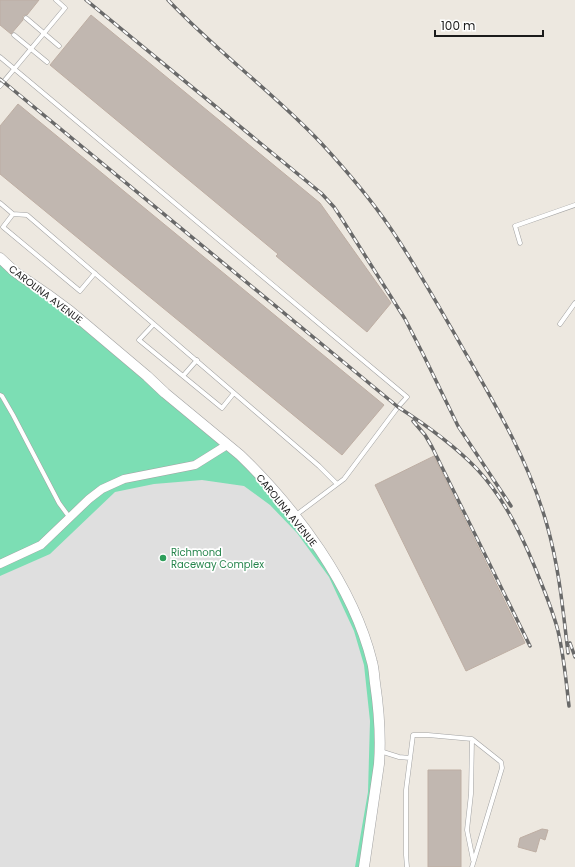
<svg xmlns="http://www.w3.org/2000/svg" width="575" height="867" font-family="Poppins,sans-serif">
<rect width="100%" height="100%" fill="#ede8e0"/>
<!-- pitch -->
<path fill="#7cdeb4" d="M0 258 227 445 295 516 360 626 379 715 364 867H0Z"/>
<!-- parking -->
<path fill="#dfdfdf" d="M202 480 244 486 270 505 297 533 329 577 354 631 364 665 370 721 368 792 355 867H0V576L50 554 115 492 154 484Z"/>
<!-- building -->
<path fill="#c1b7b0" stroke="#beaea3" d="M0 0H39L27 15H25L23 16V20L11 34 0 25Z
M91 15 320 203 391 303 367 332 276 256 278 254 50 65Z
M18 104 384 405 342 455 0 174V126Z
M434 456 525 643 466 671 375 485Z
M428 770H461V867H428Z
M542 829 548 830 545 840 540 838 536 852 518 847 520 838Z"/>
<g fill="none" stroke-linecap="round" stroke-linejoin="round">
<!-- service casing -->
<g stroke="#a2a2a2" stroke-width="5">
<path id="service" d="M26 18 59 46
M14 35 47 62
M0 57 407 397 398 407 344 479 296 515
M0 86 65 8 56 0
M0 203 13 214 27 215 319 466 337 484
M13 214 3 227 80 291 95 273
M520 243 515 226 575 205
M154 324 139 340 222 408 234 393
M560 324 575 303
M183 376 197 360
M0 395 2 396 13 415 59 503 70 518
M472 739 471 794 467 830 473 860
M380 751 399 757 410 758
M407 867 406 855V790L413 735H428L472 739 501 762 502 768 472 867"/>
</g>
<!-- minor casing -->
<g stroke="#a2a2a2" stroke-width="9">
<path id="minor" d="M0 564 41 545 89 499 102 489 124 479 195 465 227 445"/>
</g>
<!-- tertiary casing -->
<g stroke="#a2a2a2" stroke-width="11">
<path id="tertiary" d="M0 258 15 272 47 294 70 311 147 376 165 393 240 455C296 509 353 585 372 662 374 669 374 676 375 683 379 710 381 737 379 764L364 867"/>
</g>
<!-- service -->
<use href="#service" stroke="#fff" stroke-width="4"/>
<!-- minor -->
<use href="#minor" stroke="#fff" stroke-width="8"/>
<!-- tertiary -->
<use href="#tertiary" stroke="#fff" stroke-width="10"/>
<!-- rail casing -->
<g stroke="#696969" stroke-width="3.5">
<path id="rail" d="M86 0 321 193 334 207 342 219 405 319 423 354 458 426 511 506
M168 0C216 51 273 92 321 143 346 170 370 198 391 229 417 267 439 307 462 347 495 404 529 461 547 525 559 567 563 610 568 653
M0 79 398 407C426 425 453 444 477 469 507 501 526 544 542 585 548 600 554 615 558 631 564 656 566 681 569 706
M413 421 425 435 432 447 530 646
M570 643 575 657"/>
</g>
<!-- rail -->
<use href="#rail" stroke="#fff" stroke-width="2" stroke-dasharray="6" stroke-linecap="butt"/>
</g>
<!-- markers -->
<circle fill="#2e9e5b" stroke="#fff" stroke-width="1.5" cx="163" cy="558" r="4"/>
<g text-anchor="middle" stroke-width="3.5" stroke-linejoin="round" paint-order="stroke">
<!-- street labels -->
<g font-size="10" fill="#1b1b1b" stroke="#fff">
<text transform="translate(46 294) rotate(37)" y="4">CAROLINA AVENUE</text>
<text transform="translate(287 510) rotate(51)" y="4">CAROLINA AVENUE</text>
</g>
<!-- leisure labels -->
<g font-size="10" fill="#27864d" stroke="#fff" text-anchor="start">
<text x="171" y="556">Richmond<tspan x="171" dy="12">Raceway Complex</tspan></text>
</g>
</g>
<!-- scale -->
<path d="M435 30v6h108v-6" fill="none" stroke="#1b1b1b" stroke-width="2"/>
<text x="441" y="30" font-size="12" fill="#1b1b1b" stroke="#ffffff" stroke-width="3" paint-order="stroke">100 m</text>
</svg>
